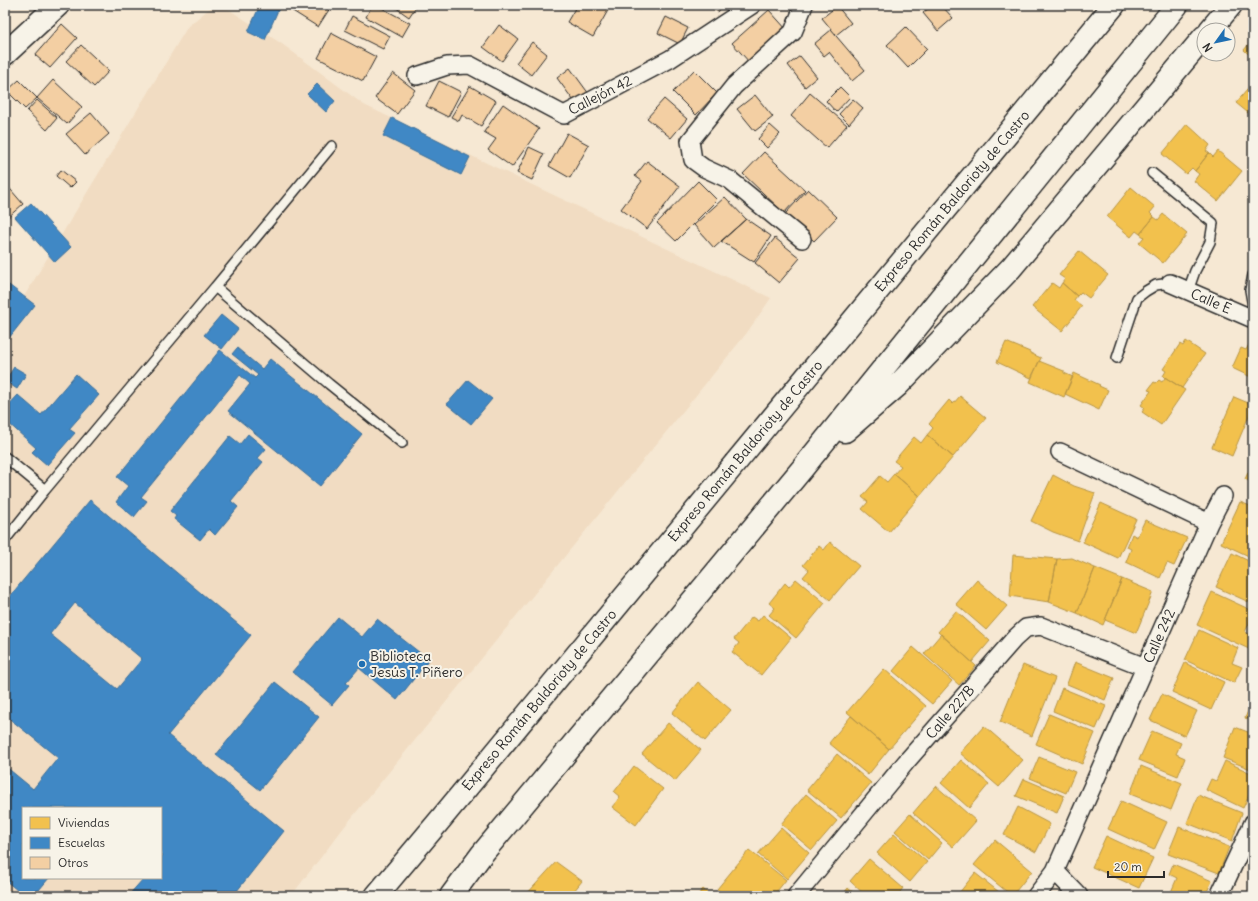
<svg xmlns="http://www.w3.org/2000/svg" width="1258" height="901" font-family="Delius,sans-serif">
<rect width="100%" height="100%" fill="#f6e8d3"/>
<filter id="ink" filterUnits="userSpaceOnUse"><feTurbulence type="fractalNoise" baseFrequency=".025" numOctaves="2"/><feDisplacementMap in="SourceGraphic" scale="8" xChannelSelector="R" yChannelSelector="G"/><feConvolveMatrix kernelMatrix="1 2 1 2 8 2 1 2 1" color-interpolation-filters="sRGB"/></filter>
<g filter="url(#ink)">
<!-- built -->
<path fill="#f1dcc2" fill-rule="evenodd" d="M214 5H222L282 44 364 105 771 298 746 334 345 826 291 896H5V328L188 26ZM23 808H161V878H23Z"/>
<!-- homes -->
<path fill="#f2c14e" stroke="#b69444" d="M1253 35V58L1244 50 1253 39 1251 38Z
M1253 83V117L1236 103Z
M1187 124 1210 145 1206 151 1209 153 1195 171 1192 168 1186 174 1162 154Z
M1218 151 1242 171 1218 201 1194 181 1199 174 1195 171 1209 153 1213 157Z
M1131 187 1155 207 1150 213 1154 217 1140 234 1136 231 1131 237 1107 217Z
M1163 214 1187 234 1163 263 1139 243 1144 237 1140 234 1154 217 1158 220Z
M1079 251 1108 275 1089 298 1081 292 1077 296 1062 283 1065 279 1059 275Z
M1052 283 1059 288 1062 283 1077 296 1074 300 1082 306 1062 331 1032 307Z
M1252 339H1253V378L1232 368 1241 348 1246 350Z
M1186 341 1205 354 1182 388 1163 376 1166 371 1163 369 1180 344 1183 346Z
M1006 342 1030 352V353L1041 358 1031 378 997 362Z
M1039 361 1064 371V373L1073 377 1064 397 1030 382Z
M1074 373 1100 385 1099 386 1108 390 1099 410 1065 394Z
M1163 376 1185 390 1161 425 1142 412 1145 408 1141 405 1151 391 1148 390 1154 382 1156 383 1159 380 1162 382 1165 378Z
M960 396 986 418 953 457 927 435 933 428 929 424 949 400 953 404Z
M1234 397 1253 405V406L1232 456 1212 447Z
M927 435 953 457 920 496 894 474 901 466 894 461 914 437 921 443Z
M1253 462V483L1245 479Z
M894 474 920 496 889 532 862 509 868 502 862 497 880 476 887 482Z
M1053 475 1074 486 1095 493 1078 541 1053 532 1031 521Z
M1240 502 1253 507V558L1221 543Z
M1101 503 1136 519 1118 558 1083 542Z
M1145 520 1187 538 1174 566 1167 563 1160 578 1126 562 1131 549 1127 547 1132 534 1137 537Z
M830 542 859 566 830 600 803 577 809 570 803 565 819 546 824 550Z
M1232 553 1253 563V604L1216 587Z
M1013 555 1057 559 1049 602 1010 596Z
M1072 558 1095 568 1077 613 1049 602 1057 559Z
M1095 568 1122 579 1103 625 1077 613Z
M796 579 825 603 796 638 769 615 775 608 769 603 785 583 789 587Z
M1122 579 1153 592 1136 633 1105 620Z
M977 580 1007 606 986 630 956 604Z
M1212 592 1253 611V615L1245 632 1253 636V642L1249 649 1197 625Z
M956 611 990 641 972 662 938 632Z
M763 615 791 638 761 675 732 652 739 643 734 639 752 617 758 621Z
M1199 630 1238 648 1232 663 1242 667 1234 683 1185 660Z
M941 634 976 666 959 685 924 654Z
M913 647 952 681 932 704 893 671Z
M1075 662 1114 678 1105 700 1067 684Z
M1185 663 1224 682 1211 710 1172 692Z
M1023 665 1055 678 1032 736 1000 722Z
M884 669 926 706 889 749 847 712Z
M1253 677V690L1249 689Z
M698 682 731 710 705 741 672 713Z
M1062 688 1106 706 1096 729 1053 711Z
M1162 694 1197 711 1185 736 1150 720Z
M1253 699V721L1245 718Z
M1049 714 1095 733 1082 764 1036 744Z
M851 716 889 749 868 775 829 743Z
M668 723 701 750 675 781 642 754Z
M984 726 1023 760 999 787 960 753Z
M1235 727 1253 734V770L1223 758Z
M1152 731 1181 743 1176 754 1185 758 1178 776 1139 760Z
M837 754 871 783 841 818 807 790Z
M1039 757 1075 772 1066 793 1030 778Z
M961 760 989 784 969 808 941 783Z
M1225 761 1253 774 1249 785 1253 787 1243 808 1206 790 1211 779 1216 781Z
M634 766 663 789 636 825 612 807 620 797 614 792Z
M1141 766 1182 783 1171 810 1130 794Z
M1024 779 1064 796 1057 813 1016 796Z
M936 786 976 821 953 847 913 813Z
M806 794 837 821 812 850 781 824Z
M1198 795 1242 813 1232 841 1187 823Z
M1121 801 1167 822 1154 850 1108 829Z
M1018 807 1050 824 1036 852 1004 835Z
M910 814 942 843 928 860 895 831Z
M1179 827 1229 847 1219 873 1168 854Z
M781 828 809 853 787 879 758 854Z
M894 834 927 862 910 882 877 853Z
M1106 836 1153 858 1139 888 1092 867Z
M995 840 1032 871 1012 896 974 865Z
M749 850 786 880 773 896H725L717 889Z
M869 859 903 888 897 896H866L850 881Z
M556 862 582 881 570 896H525Z
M1173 864 1212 881 1205 896H1179L1171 892 1177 878 1169 874Z
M975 873 1004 896H962L959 893Z
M848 888 857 896H842Z
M703 889 711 896H697Z
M1145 893 1155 896H1144Z"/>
<!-- schools -->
<path fill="#3f88c5" stroke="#396c97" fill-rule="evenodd" d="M260 5H272L279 8 265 40 248 32Z
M317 84 335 101 326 112 307 94Z
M392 118 470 157 461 175 383 136Z
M31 203 71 247 55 262 15 217Z
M5 282 35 305 5 343Z
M221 315 238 329 222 349 204 335Z
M237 348 262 369 270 359 362 434 320 486 228 411 250 384 240 375 141 497 147 501 134 517 116 502 128 486 117 477 220 350 255 378 258 375 232 354Z
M14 367 26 374 17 389 5 381Z
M76 374 99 395 69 429 75 433 47 465 32 452 36 448 5 420V409L18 395 41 415Z
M468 380 492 399 471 424 447 404Z
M248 434 266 449 258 458 263 462 231 501 238 507 215 535 209 529 200 540 174 519 176 516 170 511 230 436 240 444Z
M90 500 251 635 168 735 284 831 233 896H128L144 878H161V858L163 855 161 853V808H23V878H49L34 896H24L5 880V766L33 789 58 758 5 715V602ZM75 603 142 659 117 689 50 634Z
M338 617 362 637 377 619 429 660 397 700 359 668 346 683 349 685 332 705 292 672Z
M275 682 319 717 260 790 216 755Z"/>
<!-- building -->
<path fill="#f3cfa3" stroke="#2b2b2b" d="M283 5H332L318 27Z
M372 5H376L410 23 402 37 366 17Z
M392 5H417L409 17Z
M577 5H611L593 37 567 22Z
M634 5H644L640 10Z
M708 5H723L718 12Z
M932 5H941L953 18 938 31 923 13Z
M947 5H955L951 9Z
M837 6 851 23 836 35 822 18Z
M769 10 787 30 750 63 732 43Z
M352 16 390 36 383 49 345 30Z
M666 17 688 28 680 44 658 33Z
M62 24 77 38 50 68 35 55Z
M499 25 518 39 502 61 483 47Z
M906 27 927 49 908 68 887 45Z
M831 30 865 70 852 81 829 52 824 56 814 44Z
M331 33 376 57 363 81 318 58Z
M532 42 547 54 531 75 516 63Z
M81 45 109 71 94 87 66 61Z
M800 56 817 77 805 87 788 65Z
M570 68 589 94 576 104 557 78Z
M694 70 717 93 696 115 673 92Z
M393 73 415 90 397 114 375 98Z
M19 80 37 98 25 109 7 91Z
M53 80 82 107 67 124 37 98Z
M439 81 461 92 448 117 426 106Z
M470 86 496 101 481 126 462 115 459 121 451 117Z
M840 87 850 97 836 112 826 101Z
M810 93 847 125 827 148 791 116Z
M755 95 773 117 755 131 737 109Z
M664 99 687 119 671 138 647 118Z
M853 99 863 108 849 124 839 114Z
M37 100 57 118 47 130 27 111Z
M503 104 539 129 512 167 488 150 496 139 484 132Z
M91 113 109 134 85 155 66 134Z
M770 125 780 134 767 148 758 139Z
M567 133 589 145 570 178 549 166Z
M529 147 544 154 532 180 517 173Z
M764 152 805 190 784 213 743 174Z
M647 161 680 186 647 229 621 209 642 181 635 176Z
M61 170 76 182 70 188 56 176Z
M698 181 717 200 676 241 657 223Z
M5 183 23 204 6 219 5 218Z
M808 189 837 217 814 241 785 214Z
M725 197 746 219 714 248 694 225Z
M746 219 771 236 754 262 721 241Z
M775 238 800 258 779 283 755 263Z"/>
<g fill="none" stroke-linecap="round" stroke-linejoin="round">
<!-- lane casing -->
<g stroke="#2b2b2b" stroke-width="12">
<path id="lane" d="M1152 173 1213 223 1210 242 1195 271 1188 291
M1253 275 1250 290 1253 307
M215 287 332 146
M1117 358 1137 298 1146 291 1156 285 1170 283
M5 457 45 490 5 540
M45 490 215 287 329 384 402 443"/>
</g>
<!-- street casing -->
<g stroke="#2b2b2b" stroke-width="20">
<path id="street" d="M417 76 447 66 470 65 564 115 670 59 752 5
M802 239 730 180 704 168 693 160 690 141 734 86 793 32 804 5
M1170 283 1253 319
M1060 452 1209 523
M1055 871 1079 896
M796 896 906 762 1014 639 1026 628 1041 626 1145 667
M1036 896 1055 871 1209 523 1223 496
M1219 896 1253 823"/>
</g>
<!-- secondary casing -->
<g stroke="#2b2b2b" stroke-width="25">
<path id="secondary" d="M5 54 58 5"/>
</g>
<!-- highway casing -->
<g stroke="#2b2b2b" stroke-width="25">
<path id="highway" d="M1210 30 1231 5
M845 431 897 386 1011 268 1204 37
M376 896 440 820 1114 5
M451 896 482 854 802 469 1177 5"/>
</g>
<!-- lane -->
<use href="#lane" stroke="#f7f3e8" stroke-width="9"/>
<!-- street -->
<use href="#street" stroke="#f7f3e8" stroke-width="17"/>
<!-- secondary -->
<use href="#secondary" stroke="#f7f3e8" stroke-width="22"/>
<!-- highway -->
<use href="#highway" stroke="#f7f3e8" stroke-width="22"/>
</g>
</g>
<!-- markers -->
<circle fill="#1f6fb2" stroke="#f7f3e8" stroke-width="1.5" cx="362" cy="664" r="4"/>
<g text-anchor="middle" stroke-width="4" stroke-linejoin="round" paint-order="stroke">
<!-- street labels -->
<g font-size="14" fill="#2b2b2b" stroke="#f7f3e8">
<text transform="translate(600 95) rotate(-27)" y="5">Callejón 42</text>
<text transform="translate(952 201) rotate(-50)" y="5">Expreso Román Baldorioty de Castro</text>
<text transform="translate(1211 301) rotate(23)" y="5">Calle E</text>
<text transform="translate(745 451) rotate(-50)" y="5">Expreso Román Baldorioty de Castro</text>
<text transform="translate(1159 636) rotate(-66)" y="5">Calle 242</text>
<text transform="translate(539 700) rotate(-50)" y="5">Expreso Román Baldorioty de Castro</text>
<text transform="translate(950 712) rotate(-49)" y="5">Calle 227B</text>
</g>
<!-- poi labels -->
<g font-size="14" fill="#2b2b2b" stroke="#f7f3e8" text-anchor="start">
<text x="370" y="661">Biblioteca<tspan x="370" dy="16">Jesús T. Piñero</tspan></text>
</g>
</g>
<!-- margin -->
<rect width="1258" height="901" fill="none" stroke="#f7f3e8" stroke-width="20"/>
<rect x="10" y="10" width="1238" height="881" fill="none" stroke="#2b2b2b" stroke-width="1.5" filter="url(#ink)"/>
<!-- legend -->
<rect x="22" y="807" width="140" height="72" fill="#f7f3e8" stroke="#a5a39c"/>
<rect x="30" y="817" width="20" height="12" fill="#f2c14e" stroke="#a5a39c"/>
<text x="58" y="827" font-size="12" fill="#2b2b2b">Viviendas</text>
<rect x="30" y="837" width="20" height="12" fill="#3f88c5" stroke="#a5a39c"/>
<text x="58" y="847" font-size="12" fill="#2b2b2b">Escuelas</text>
<rect x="30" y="857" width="20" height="12" fill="#f3cfa3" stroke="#a5a39c"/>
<text x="58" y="867" font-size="12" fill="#2b2b2b">Otros</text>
<!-- north arrow -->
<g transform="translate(1216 42) rotate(237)"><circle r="19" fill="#f7f3e8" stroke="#a5a39c"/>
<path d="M0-3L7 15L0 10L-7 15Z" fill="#1f6fb2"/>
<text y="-6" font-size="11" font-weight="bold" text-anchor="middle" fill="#2b2b2b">N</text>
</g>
<!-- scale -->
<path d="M1108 871v6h56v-6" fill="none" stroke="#2b2b2b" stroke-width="2"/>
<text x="1114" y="871" font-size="12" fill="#2b2b2b" stroke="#f7f3e8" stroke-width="3" paint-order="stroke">20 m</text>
</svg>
